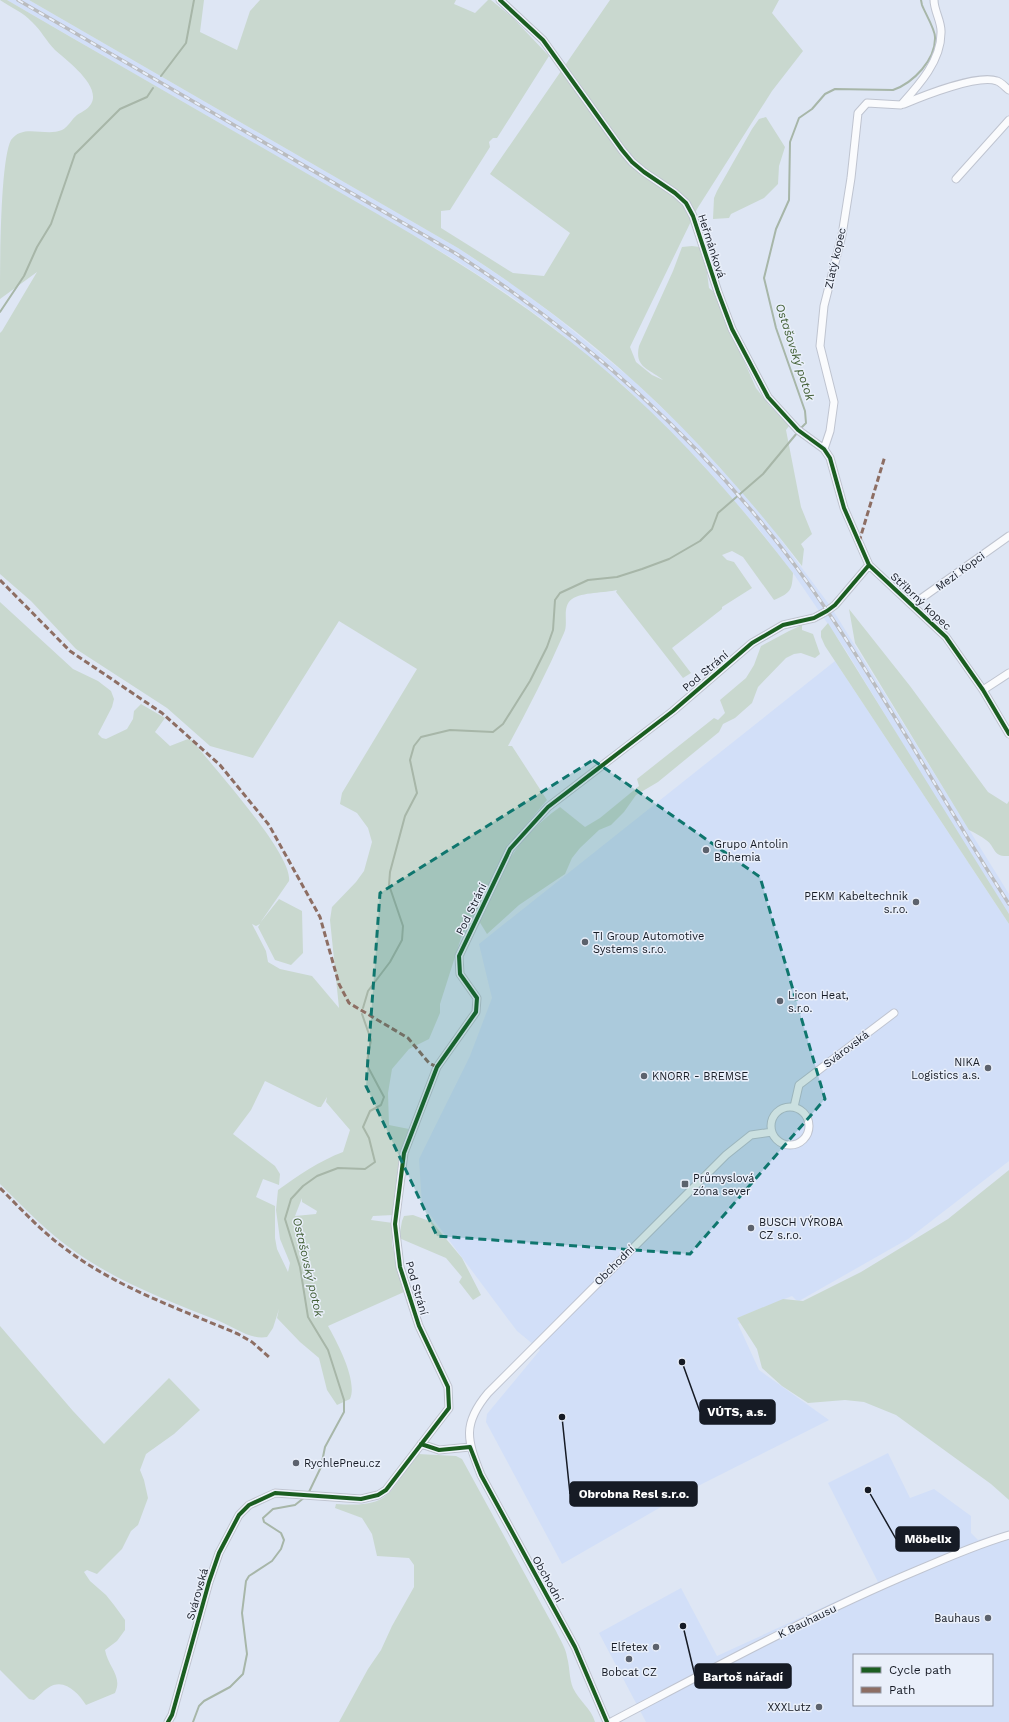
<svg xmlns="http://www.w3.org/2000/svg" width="1009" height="1722" font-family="'Work Sans',sans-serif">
<rect width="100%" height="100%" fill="#dee6f4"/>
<!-- built -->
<path fill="#d2dff8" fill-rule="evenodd" d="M7 0H29L458 248 515 286 555 316 633 380 685 430 745 495 767 521 831 607 1009 894V914L981 872 845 649 793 573 758 528 702 464 626 388 549 324 509 295 452 258Z
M835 661 1009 924V1161L908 1239 799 1301 796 1300 792 1296 737 1318 740 1323 738 1324 759 1370 829 1420 694 1488 562 1564 486 1422 487 1414 540 1350 517 1331 422 1204 419 1159 470 1056 492 998 479 944Z
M888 1453 910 1498 934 1489 971 1516V1533L978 1540 1009 1531V1722H646L599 1633 681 1588 717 1656 878 1582 828 1483ZM854 1655H992V1705H854Z"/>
<!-- green -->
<path fill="#c9d8cf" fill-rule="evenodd" d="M0 0H7C107 58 206 115 306 173 404 229 503 285 591 358 667 421 732 494 793 573 792 590 791 593 774 600L743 557 732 551 722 555 727 560 734 562 752 588 722 607V609L672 648 691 673 683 678 616 592 617 590C605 593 582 592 572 599 561 607 569 623 564 633 547 672 528 709 508 746H512L547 800 514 839 507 851 461 938 440 1004V1013L429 1039 409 1049 392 1069 388 1093 389 1125 409 1129 404 1150 393 1215 373 1216 371 1220 393 1223 392 1244 404 1292 328 1326C337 1342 358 1381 350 1399L337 1405 327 1390 319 1358 300 1342 277 1318 279 1309 273 1328 267 1337C250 1340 234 1327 219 1321 170 1302 119 1282 77 1253 48 1233 24 1208 0 1184V602L73 669 98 681 111 691 114 699 112 707 98 734 102 738 106 739 127 729 133 719 134 711 141 704 165 718 155 732 170 746 188 739 192 740C211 765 293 854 289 881L260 923 279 899 302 911 303 953 291 965 275 960 258 927 260 924 256 926 252 924 266 951 268 962 280 969 312 976 339 1008 330 920 332 907 356 882 364 871 372 842 368 828 357 813 340 804 342 793 417 669 339 621 253 758 210 746 167 708 76 649 31 601 0 574V333L2 331 37 272 0 299C0 268 0 161 11 140 23 123 45 137 62 130 68 127 72 119 77 115 82 112 88 109 91 104 102 86 66 60 55 50 46 41 41 30 32 22 23 12 10 7 0 0ZM265 1081 318 1107H321L327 1097 326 1102 350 1130 343 1152C319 1161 299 1175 278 1190L276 1210 280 1239 290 1263 288 1272 277 1249 275 1238V1206L256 1197 263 1179 279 1185 280 1174 275 1166 233 1134 251 1110ZM302 1198V1202L317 1211 316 1214 295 1216Z
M29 0H204L200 32 237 50 250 11 260 0H456L454 4 475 13 488 0H491L512 17 549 56 497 138H493L489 142 490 147 450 210 441 211V228L513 273 544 276 570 233 490 174 610 0H779L772 13 803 51 772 91 697 209 630 347 636 362 652 375 663 380C650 369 634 368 639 346L673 271 682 247 692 246 700 247 707 272 709 288 713 291 756 388 769 405 789 426 786 430 801 507 812 534 801 544 804 549 802 566C741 487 674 413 597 349 553 312 506 279 458 248Z
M766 117 785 147 779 166 778 184 764 198 731 214 729 218 713 219 714 198 717 191 752 129 759 119Z
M849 609 910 686 988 792 1007 804 1009 801V856C992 857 996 847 986 840 981 836 975 833 969 830L855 643Z
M828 623 1009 914V924L825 646 821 637V631Z
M802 625V630L813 634 820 654 815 658 801 653 794 654 786 658 758 687 752 703 735 718 723 724 719 732 658 782 636 795 624 812 611 825 599 830 580 848 572 858 565 874 519 905 487 934 479 921C501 871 514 840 560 807L585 827 600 818 639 786 637 779 714 718 718 720 725 713 720 700 746 678 754 665 761 646 789 631Z
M1009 1170V1500L991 1484 896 1415 864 1402 845 1400 808 1403 782 1386 762 1368 757 1349 737 1318 783 1299 803 1301 861 1272 948 1219Z
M413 1215 432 1222 462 1258 481 1295 473 1300 459 1282 462 1277 446 1258 399 1238 402 1221 404 1216Z
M0 1326 73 1411 104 1444 169 1378 200 1410 174 1434 146 1454 140 1470 144 1480 148 1498 138 1525 131 1531 122 1549 97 1574 87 1570 84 1572 90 1581 106 1595 114 1605 125 1620V1630L117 1641 105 1650C108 1667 123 1676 115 1693L86 1705C78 1693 64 1677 48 1688 43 1691 39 1696 34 1700L29 1699 0 1670Z
M418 1454 456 1456 462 1459 556 1631C560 1640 566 1648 567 1657 570 1668 569 1678 573 1688 579 1701 591 1708 595 1722H339L368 1669 381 1650 392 1626 414 1587V1565L409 1558 377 1556 372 1534 362 1518 335 1508 336 1504C394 1508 387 1492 418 1454Z"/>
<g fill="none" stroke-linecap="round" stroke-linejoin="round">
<!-- stream -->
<path stroke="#a7b6a8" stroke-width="2" d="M161 76 186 43 194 0
M0 312 24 276 37 247 51 224 75 154 120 109 147 97 153 88
M801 428 806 423 805 411 776 328 764 278 776 229 789 200 790 142 799 118 812 109 825 94 835 89 893 90C913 83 936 60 935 37 935 29 925 13 922 5L921 0
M363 1008 368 991 390 962 402 940 403 926 389 885 390 872 405 816 417 793 410 760 414 746 421 737 450 730 493 732 503 724 530 681 547 647 553 630 555 600 560 593 588 580 617 577 642 569 669 559 700 541 712 529 718 513 763 474 797 433
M308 1494 321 1467 325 1447 344 1412V1400L328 1350 308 1317 300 1267 285 1219 291 1199 303 1186 317 1176 338 1168 365 1169 375 1162 369 1138 363 1127 370 1111 381 1105 384 1097 368 1067 367 1061 371 1040 362 1014
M193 1722 199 1706 204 1701 230 1687 243 1674 247 1654 242 1613 246 1581 249 1576 272 1561 281 1549 284 1540 281 1533 264 1522 263 1518 273 1509 295 1505 305 1497"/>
<!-- street casing -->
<g stroke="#bfc4d0" stroke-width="9">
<path id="street" d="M500 0 543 40 622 150 632 162 644 172 675 193 686 203 693 216 718 292 732 329 768 397 798 430 824 449 830 458 844 508 869 565 946 637 983 690 1009 734
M904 104C923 96 978 74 997 81 1001 82 1006 88 1009 90
M956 179 1009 120
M824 449 830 431 834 402 820 346 824 306 842 235 851 178 858 113 867 103 901 105C919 85 941 61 941 33 942 22 934 11 934 0
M912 605 1009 536
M983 690 1009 673
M771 1126a19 19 0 1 1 38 0a19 19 0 1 1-38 0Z
M794 1107 799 1085 894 1013
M421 1444 439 1450 470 1447
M168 1722 172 1715 209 1582 219 1553 239 1515 249 1505 275 1493 361 1499 378 1495 386 1490 449 1408 448 1387 419 1326 400 1267 395 1224 404 1153 437 1067 476 1012 477 998 460 974 459 956 510 849 548 807 673 711 752 643 783 625 814 618 827 611 835 605 869 565
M607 1722 575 1647 481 1475C467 1440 462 1424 488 1393L726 1155 751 1135 772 1132
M611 1722C712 1669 813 1614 918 1570 948 1557 978 1544 1009 1535"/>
</g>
<!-- street -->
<use href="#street" stroke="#fafbfd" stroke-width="7"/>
<!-- rail casing -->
<g stroke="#babcbf" stroke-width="3.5">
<path id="rail" d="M18 0 455 253C602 348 730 466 828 612 892 707 947 808 1009 904"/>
</g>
<!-- rail -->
<use href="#rail" stroke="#e9effa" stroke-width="2" stroke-dasharray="6" stroke-linecap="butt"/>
<!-- quiet -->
<path stroke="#8d6e63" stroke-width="3" stroke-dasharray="6 3" stroke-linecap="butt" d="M859 542 885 456
M0 580 70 651 162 713 220 765 269 825 320 917 339 984 349 1003 408 1038 429 1063 437 1067
M0 1188C22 1210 42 1232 67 1250 118 1288 180 1309 238 1334L252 1342 270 1358"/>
<!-- cycleway casing -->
<g stroke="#e9effa" stroke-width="6">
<path id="cycleway" d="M500 0 543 40 622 150 632 162 644 172 675 193 686 203 693 216 718 292 732 329 768 397 798 430 824 449 830 458 844 508 869 565 946 637 983 690 1009 734
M421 1444 439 1450 470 1447 481 1475 575 1647 607 1722
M168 1722 172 1715 209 1582 219 1553 239 1515 249 1505 275 1493 361 1499 378 1495 386 1490 449 1408 448 1387 419 1326 400 1267 395 1224 404 1153 437 1067 476 1012 477 998 460 974 459 956 510 849 548 807 673 711 752 643 783 625 814 618 827 611 835 605 869 565"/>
</g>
<!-- cycleway -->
<use href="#cycleway" stroke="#1b5e20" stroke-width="4"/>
</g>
<!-- marked area -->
<path fill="#0f766e" fill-opacity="0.2" stroke="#0f766e" stroke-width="3" stroke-dasharray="8 5" stroke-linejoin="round" d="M593 760 760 877 825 1099 690 1254 437 1236 366 1086 380 893Z"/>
<!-- markers -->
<g fill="#5c626d" stroke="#e9effa" stroke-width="1.5">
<circle cx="706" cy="850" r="4"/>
<circle cx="916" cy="902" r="4"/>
<circle cx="585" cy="942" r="4"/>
<circle cx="780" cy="1001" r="4"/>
<circle cx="988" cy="1068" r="4"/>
<circle cx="644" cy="1076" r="4"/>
<rect x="681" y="1180" width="8" height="8" rx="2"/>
<circle cx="751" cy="1228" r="4"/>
<circle cx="296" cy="1463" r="4"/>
<circle cx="988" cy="1618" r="4"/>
<circle cx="656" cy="1647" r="4"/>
<circle cx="629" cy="1659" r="4"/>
<circle cx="819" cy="1707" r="4"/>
</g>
<g text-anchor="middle" stroke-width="3" stroke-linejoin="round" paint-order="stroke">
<!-- street labels -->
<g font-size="11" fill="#161b25" stroke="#e9effa">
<text transform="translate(712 246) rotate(72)" y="4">Heřmánková</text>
<text transform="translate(835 258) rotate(-77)" y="4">Zlatý kopec</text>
<text transform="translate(960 571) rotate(-36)" y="4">Mezi Kopci</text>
<text transform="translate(921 601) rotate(43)" y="4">Stříbrný kopec</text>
<text transform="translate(705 671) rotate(-40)" y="4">Pod Strání</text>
<text transform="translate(471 909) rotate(-64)" y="4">Pod Strání</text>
<text transform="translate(846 1049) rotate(-37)" y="4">Svárovská</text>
<text transform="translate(614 1265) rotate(-45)" y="4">Obchodní</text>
<text transform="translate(417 1288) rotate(74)" y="4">Pod Strání</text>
<text transform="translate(548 1579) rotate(61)" y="4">Obchodní</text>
<text transform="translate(197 1594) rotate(-74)" y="4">Svárovská</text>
<text transform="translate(807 1621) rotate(-26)" y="4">K Bauhausu</text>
</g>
<!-- poi labels -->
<g font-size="11" fill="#161b25" stroke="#e9effa" text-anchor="start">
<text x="714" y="848">Grupo Antolin<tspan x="714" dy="13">Bohemia</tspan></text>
<text x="908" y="900" text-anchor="end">PEKM Kabeltechnik<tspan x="908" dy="13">s.r.o.</tspan></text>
<text x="593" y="940">TI Group Automotive<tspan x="593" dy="13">Systems s.r.o.</tspan></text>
<text x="788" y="999">Licon Heat,<tspan x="788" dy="13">s.r.o.</tspan></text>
<text x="980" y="1066" text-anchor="end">NIKA<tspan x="980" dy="13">Logistics a.s.</tspan></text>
<text x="652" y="1080">KNORR - BREMSE</text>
<text x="693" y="1182">Průmyslová<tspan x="693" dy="13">zóna sever</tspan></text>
<text x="759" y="1226">BUSCH VÝROBA<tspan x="759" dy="13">CZ s.r.o.</tspan></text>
<text x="304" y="1467">RychlePneu.cz</text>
<text x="980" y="1622" text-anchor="end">Bauhaus</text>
<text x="648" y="1651" text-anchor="end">Elfetex</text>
<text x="629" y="1676" text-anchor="middle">Bobcat CZ</text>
<text x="811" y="1711" text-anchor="end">XXXLutz</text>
</g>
<!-- water labels -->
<g font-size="12" font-style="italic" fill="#436037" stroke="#e9effa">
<text transform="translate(795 352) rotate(72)" y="4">Ostašovský potok</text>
<text transform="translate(308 1267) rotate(77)" y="4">Ostašovský potok</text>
</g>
</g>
<!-- callouts -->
<path fill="none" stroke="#161b25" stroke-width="1.5" d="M682 1362L700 1412M562 1417L570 1494M868 1490L896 1539M683 1626L695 1676"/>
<g fill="#161b25" stroke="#e9effa" stroke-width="1.5">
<circle cx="682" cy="1362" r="4"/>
<circle cx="562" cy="1417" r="4"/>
<circle cx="868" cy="1490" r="4"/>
<circle cx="683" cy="1626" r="4"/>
</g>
<g fill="#161b25" stroke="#161b25" stroke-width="1.5">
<rect x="700" y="1400" width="75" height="24" rx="4"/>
<rect x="570" y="1482" width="127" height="24" rx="4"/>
<rect x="896" y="1527" width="63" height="24" rx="4"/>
<rect x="695" y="1664" width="96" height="24" rx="4"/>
</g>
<g font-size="12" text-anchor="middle" font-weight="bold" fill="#fff">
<text x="737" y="1416">VÚTS, a.s.</text>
<text x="634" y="1498">Obrobna Resl s.r.o.</text>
<text x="928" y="1543">Möbelix</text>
<text x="743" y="1681">Bartoš nářadí</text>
</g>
<!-- legend -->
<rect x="853" y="1654" width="140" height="52" fill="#e9effa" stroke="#959aa5"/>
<rect x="861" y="1667" width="20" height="6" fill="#1b5e20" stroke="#959aa5"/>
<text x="889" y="1674" font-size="12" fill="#161b25">Cycle path</text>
<rect x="861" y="1687" width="20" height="6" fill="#8d6e63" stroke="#959aa5"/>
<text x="889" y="1694" font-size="12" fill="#161b25">Path</text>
</svg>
